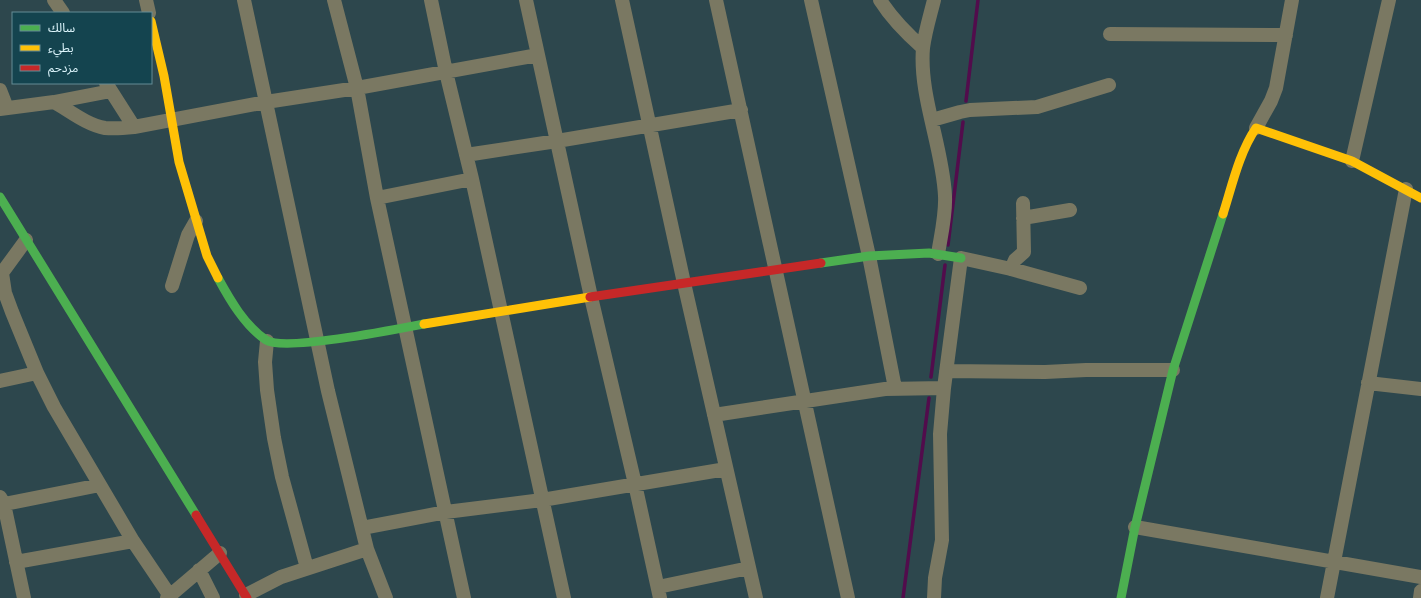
<svg xmlns="http://www.w3.org/2000/svg" width="1421" height="598" font-family="Figtree,'Noto Sans Arabic',sans-serif">
<rect width="100%" height="100%" fill="#2d474d"/>
<g fill="none" stroke-linecap="round" stroke-linejoin="round">
<!-- stream -->
<path stroke="#520c4c" stroke-width="3.5" d="M966 101 978 0
M948 245 963 122
M931 377 945 265
M903 598 929 398"/>
<!-- street -->
<path stroke="#7a7862" stroke-width="14" d="M54 0 63 13
M146 0 149 13
M244 0 328 391 367 549 386 598
M334 0 357 88 377 198 464 598
M431 0 446 72 472 179 564 598
M526 0 591 297 635 484 660 598
M622 0 684 283 756 598
M716 0 848 598
M811 0 869 256 895 388
M880 0C892 19 906 33 923 48
M934 0C930 16 925 32 923 48 919 96 943 148 945 196 946 215 941 235 938 254
M1110 34 1286 35
M106 83 134 127
M0 90 7 108
M54 102C70 111 87 125 105 128 115 129 125 128 134 127L266 102 357 88 538 55
M0 109 54 102 111 91
M932 120 960 112 970 110 1037 107 1109 85
M1256 128 1271 101 1276 88 1292 0
M466 155 557 141 741 110
M1352 161 1389 0
M377 198 472 179
M1023 218 1070 210
M26 240 2 273 5 293 12 312 37 373 54 407 133 541 170 596
M1011 269 1015 260 1024 252 1023 203
M172 286 188 235 196 221
M267 341 265 362 267 390 274 438 282 477 307 568
M946 371 1045 372 1086 370H1173
M0 381 37 373
M1368 383 1421 389
M714 415 885 389 944 388
M0 497 4 504 24 598
M0 505 100 485
M1135 527 1421 577
M362 528 446 512 542 500 726 469
M16 562 133 541
M199 570 213 598
M658 587 749 568
M246 595 281 577 367 549
M167 598 220 553
M934 598 935 578 942 540 940 434 944 388 961 258 1011 269 1080 288
M1327 598 1406 189
M1420 598 1421 591"/>
<!-- fast -->
<path stroke="#4caf50" stroke-width="9" d="M0 197 196 515
M821 263 869 256 929 253 961 258
M218 278C230 300 245 326 266 340 284 352 398 329 424 324
M1121 598 1135 527 1173 370 1223 214"/>
<!-- slow -->
<path stroke="#ffc107" stroke-width="9" d="M151 21 164 76 179 162 207 256 218 278
M1223 214C1232 186 1239 153 1256 128L1352 161 1421 198
M424 324 590 297"/>
<!-- jam -->
<path stroke="#c62828" stroke-width="9" d="M590 297 821 263
M196 515 247 598"/>
</g>
<!-- legend -->
<rect x="12" y="12" width="140" height="72" fill="#14444f" stroke="#658b95"/>
<rect x="20" y="25" width="20" height="6" fill="#4caf50" stroke="#658b95"/>
<text x="48" y="32" font-size="12" fill="#def6fd">سالك</text>
<rect x="20" y="45" width="20" height="6" fill="#ffc107" stroke="#658b95"/>
<text x="48" y="52" font-size="12" fill="#def6fd">بطيء</text>
<rect x="20" y="65" width="20" height="6" fill="#c62828" stroke="#658b95"/>
<text x="48" y="72" font-size="12" fill="#def6fd">مزدحم</text>
</svg>
